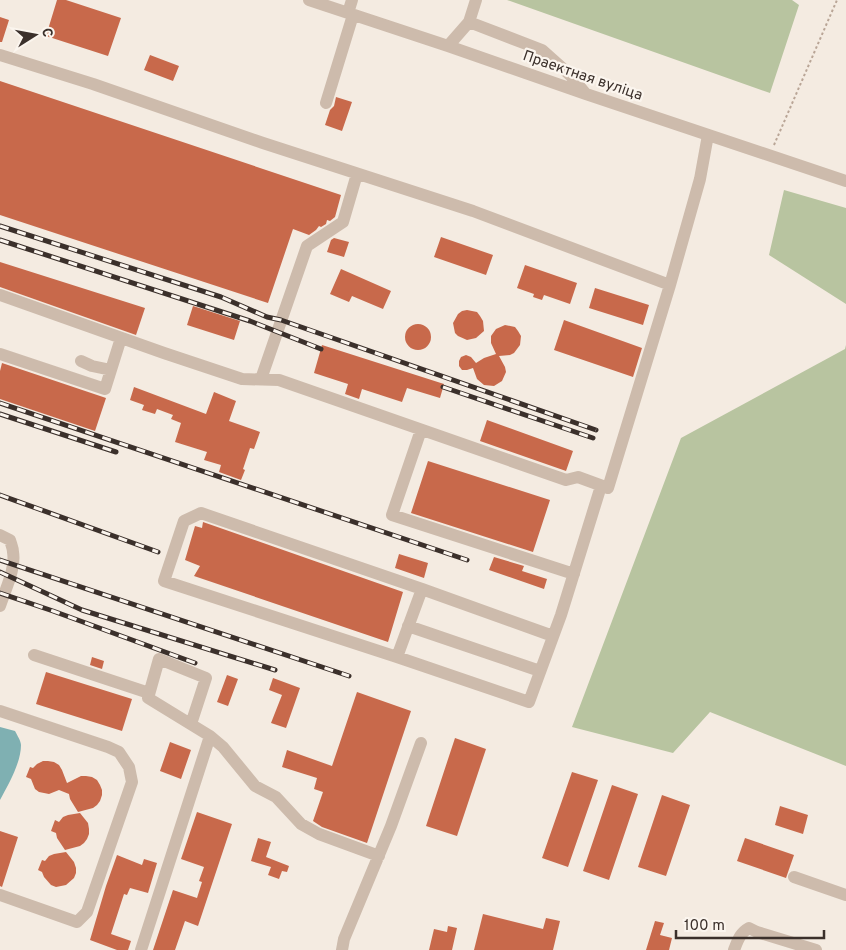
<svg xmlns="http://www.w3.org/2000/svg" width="846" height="950" font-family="Overpass,sans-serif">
<rect width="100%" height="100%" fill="#f4ebe1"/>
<!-- green -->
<path fill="#b8c4a0" d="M507 0H792L799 5 770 93Z
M784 190 846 208V304L769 255Z
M846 345V766L710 712 673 753 572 727 681 438 845 349Z"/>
<!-- water -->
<path fill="#7fb0b2" d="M0 727 15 731C17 735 21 741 21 745 21 763 8 785 0 800Z"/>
<!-- building -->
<path fill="#c8694b" d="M57 0H66L121 18 108 56 46 36Z
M0 17 9 20 2 42H0Z
M150 55 179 66 173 81 144 70Z
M0 81 341 195 335 217 330 221 327 220 326 224 321 227 319 226 316 230 309 235 293 229 268 303 0 215Z
M336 97 352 102 342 131 325 125 330 110 334 106Z
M441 237 493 255 486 275 434 257Z
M334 238 349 242 344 257 327 252 331 240Z
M0 262 145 308 136 335 0 287Z
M525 265 577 283 570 304 544 295 542 300 533 297 534 294 517 288Z
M341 269 391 291 383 309 352 296 349 302 330 294Z
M595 288 649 305 643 325 589 308Z
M193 306 240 321 234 340 187 325Z
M467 310 477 312 480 316 483 321 484 331 476 338 467 340 458 336 455 333 453 323 458 314 462 311Z
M564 320 642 348 633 377 554 350Z
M405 337a13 13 0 1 1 26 0a13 13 0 1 1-26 0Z
M505 325 515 327 518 331 521 336 520 345 514 353 510 355 499 356 505 367 506 372 502 381 494 386 484 385 477 379 473 368 467 370H462L459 366V361L461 357 466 355 471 357 476 363 484 358 496 354 491 343V336L496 329Z
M322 345 444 384 440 398 407 388 402 402 362 389 359 399 345 394 348 384 314 373Z
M2 363 106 398 95 431 0 399V371Z
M134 387 206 414 214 392 236 401 229 421 260 432 254 449 250 448 243 469 245 470 241 480 219 472 221 465 204 460 207 452 175 442 181 423 171 419 173 415 157 409 155 414 142 410 144 405 130 400Z
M487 420 573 451 566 471 480 441Z
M428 461 550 500 533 552 411 513Z
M203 522 403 592 388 642 194 576 200 566 185 560 195 526 202 528Z
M399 554 428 563 424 578 395 568Z
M494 557 524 566 522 571 547 579 544 589 489 570Z
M92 657 104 661 102 669 90 665Z
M46 672 132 699 122 731 36 704Z
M227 675 238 679 228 706 217 702Z
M273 678 300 688 286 728 271 723 282 695 269 690Z
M357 692 411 711 367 843 322 827 313 821 323 792 314 789 317 778 282 767 287 750 332 766Z
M455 738 486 749 457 836 426 826Z
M170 742 191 750 181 779 160 771Z
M43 761H48L54 762 59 765 62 770 67 783 81 776H86L92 777 97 780 100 785 102 790V795L100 801 97 805 93 808 78 812 70 799 69 794 59 790 49 794 39 792 35 789 31 779 26 777 30 767 33 768 37 764Z
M572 772 598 780 568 867 542 858Z
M612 785 638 794 609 880 583 871Z
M662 795 690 805 666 876 638 867Z
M780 806 808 815 803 834 775 825Z
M197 812 232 824 198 926 185 921 175 950H153L173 890 197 898 202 882 199 881 204 867 181 859Z
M80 813 88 823 89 829V834L87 839 84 843 80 846 65 850 57 838 56 833 51 831 55 820 59 822 63 817 68 815Z
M0 831 18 837 2 887 0 886Z
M258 838 271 842 266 857 289 866 287 872 282 871 279 879 268 875 271 867 251 861Z
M745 838 794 855 786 878 737 861Z
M66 852 74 862 76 868V873L74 878 66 885 56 887 51 885 44 877 42 872 38 870 42 860 45 861 49 856 54 854Z
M117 855 142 865 144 859 157 863 148 893 130 888 127 895 124 894 111 934 131 941 128 950H117L90 940 106 886Z
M483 914 543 929 546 918 560 921 553 950H474Z
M655 921 664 923 660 935 672 938 669 950H646Z
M448 926 457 928 452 950H429L434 929 447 932Z"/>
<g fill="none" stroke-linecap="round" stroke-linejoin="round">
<!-- path -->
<path stroke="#b9a596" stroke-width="2" stroke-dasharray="2.5 2.5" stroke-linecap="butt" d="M774 145 837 0"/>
<!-- minor -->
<path stroke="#cdbbac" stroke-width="12" d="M309 0 448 46 586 94 846 181
M348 13 352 0
M469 22 542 50 570 75 586 94
M448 46 469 22 476 0
M0 55 93 84 263 143 473 211 670 285
M326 103 353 15
M0 295 164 353 242 379 279 380 566 480 578 477 608 488 670 285 700 179 708 135
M0 354 105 389 121 338
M81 361 92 366 111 370
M261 379 307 246 343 222 357 174
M421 430 392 515 574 574
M0 535 10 540C11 544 13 548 13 552 16 569 5 590 0 606
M408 626 540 671
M553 636 422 589 397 657 529 702 561 615 601 486
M34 655 149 693
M397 657 164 581 184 521 201 513 422 589
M0 711 108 747 119 752 129 767 132 782 87 912 77 922 0 895
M191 724 206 678 159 659 148 698 210 736
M794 877 846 895
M141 950 210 736 223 747 255 786 276 797 301 824 319 834 379 856
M342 950 344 939 391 826 421 743
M734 950C738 940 740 933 749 928L757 932 816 950"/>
<!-- rail casing -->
<g stroke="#3b302b" stroke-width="5">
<path id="rail" d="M0 226 221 297 267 317 281 320 596 430
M0 240 250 321 321 349
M443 387 593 438
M0 403 467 560
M0 414 116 452
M0 495 158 552
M0 560 349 676
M0 572 82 610 275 670
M0 593 53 611 195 663"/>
</g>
<!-- rail -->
<use href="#rail" stroke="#fbf5ee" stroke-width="3" stroke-dasharray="9" stroke-linecap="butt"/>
</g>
<g text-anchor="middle" stroke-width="4.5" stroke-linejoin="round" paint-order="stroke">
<!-- street labels -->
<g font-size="15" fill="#3b302b" stroke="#fbf5ee">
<text transform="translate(583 75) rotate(19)" y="5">Праектная вуліца</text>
</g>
</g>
<!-- north arrow -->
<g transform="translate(35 35) rotate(79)" stroke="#fbf5ee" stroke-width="4" paint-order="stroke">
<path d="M0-4L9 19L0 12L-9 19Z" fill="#3b302b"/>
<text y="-8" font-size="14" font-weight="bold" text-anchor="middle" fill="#3b302b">С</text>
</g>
<!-- scale -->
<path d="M676 930v8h148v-8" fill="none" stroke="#3b302b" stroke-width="2.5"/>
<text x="684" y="930" font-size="15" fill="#3b302b" stroke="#fbf5ee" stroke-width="4" paint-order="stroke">100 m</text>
</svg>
